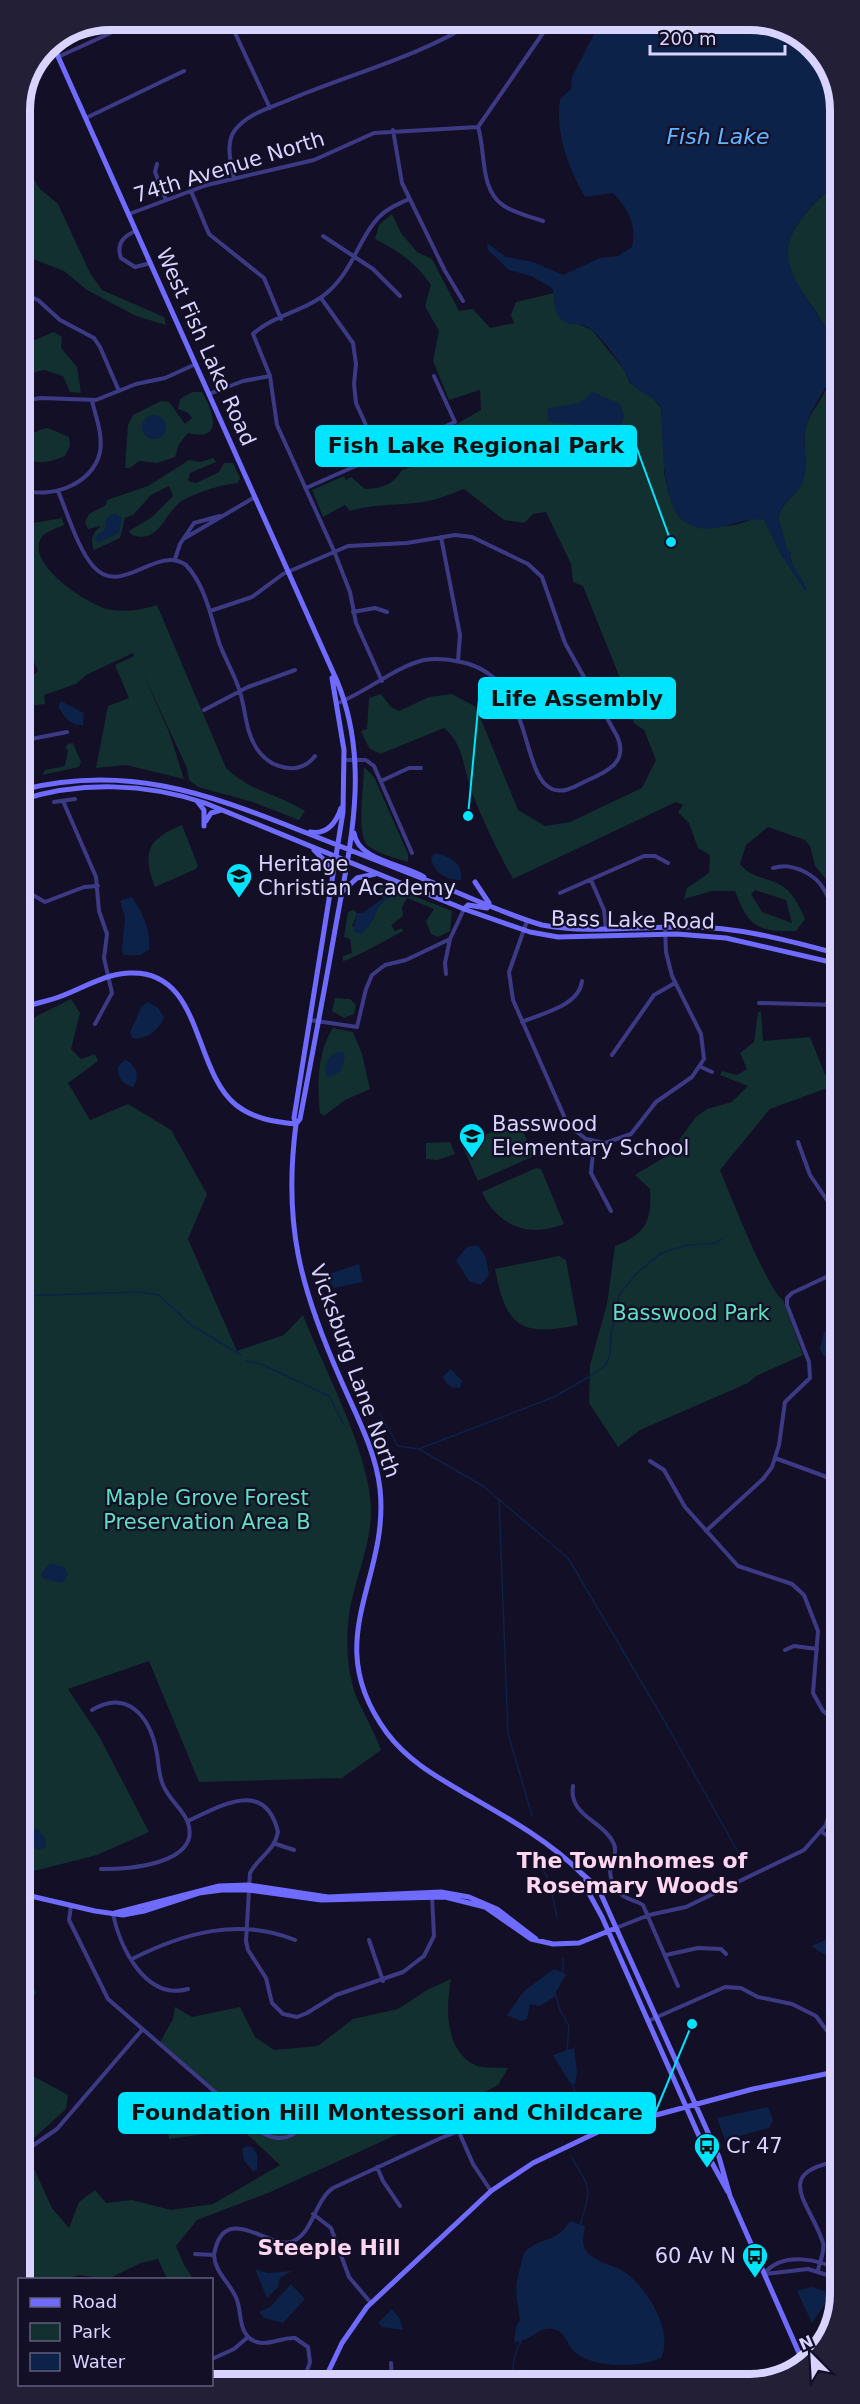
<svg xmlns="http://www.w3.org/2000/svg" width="860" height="2404" font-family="'DejaVu Sans',sans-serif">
<rect width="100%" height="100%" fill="#130f26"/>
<!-- green -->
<path fill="#12302f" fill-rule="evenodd" d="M20 155 39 188 58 204 90 273 102 290 164 317 166 325 136 316 87 290 64 271 20 254Z
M837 185 838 905 825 878 815 866 810 846 805 840 768 827 746 845 740 864C750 877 763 877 777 883 792 890 799 905 805 919L796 931C757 932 748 926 735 891H712L684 899 687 888 709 873 710 855 698 848 689 823 678 812 683 805 676 802 513 879C498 852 484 823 473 795 463 771 465 745 444 728L380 754 369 748 361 731 367 729 369 698 381 694 391 707 399 711 429 697 452 694 476 707 518 810 545 826 570 822 642 788 656 760 644 730 634 723 628 698 583 586 573 582 571 564 546 512 533 514 524 523 504 520 464 489C453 493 441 498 429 501 403 506 375 503 350 511L345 505 323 517 312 490 344 476 346 480 351 477 365 489C382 488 393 485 402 470 418 464 433 466 447 456L438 435 481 410 480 390 449 400 433 361 439 331 425 306 431 285C416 263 399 251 375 239L379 225 392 214 401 233 417 252 432 259 459 311 473 309 490 328 514 323 511 315 516 302 554 293V303L569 324H578L592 330 625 371 630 383 653 398 661 408 666 461 664 472 669 495 701 528 735 525 757 518 764 519 782 556 796 572 787 550 778 517C781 504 796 496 802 483 809 466 803 450 805 433 806 415 823 401 828 384 830 375 832 361 831 352 830 301 758 277 801 219 811 206 823 193 837 185ZM755 890 786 900 792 923 762 912 751 894Z
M54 332 62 337 61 348 77 367 81 393 70 392 63 376 44 370 20 376V338L30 342Z
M192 392H202C213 411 225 442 188 433L179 444 175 457 157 463 139 461 130 468H125L128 425 133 415 161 401 169 402 185 424 192 418 187 412 178 409 180 399Z
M48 428 69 437 70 446 65 456C47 463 34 467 20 452 26 436 33 431 48 428Z
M213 458 216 462 190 473 188 481 196 483 219 472 224 463H233L240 478 238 483C220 485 202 491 185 499 164 510 161 545 132 535L129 531 152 517 173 496 169 486 151 495 134 514 125 518 120 538 94 550C90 538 92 534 101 526L88 529 85 522 89 514 106 505 107 500 148 486 189 460 201 462Z
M62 518 64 525C57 528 45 532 41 538 25 564 90 607 112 610 128 612 141 610 157 605L226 768C253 793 276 793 305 811L299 820 253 802 198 787 189 780 187 768 142 671 169 732 184 779 126 765 96 768 108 706 129 698 115 665 134 656 133 653 86 675 76 684 44 695 45 704 28 706 31 693 27 682 38 671 20 630V521L28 524Z
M73 743 81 762 79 767 42 775 45 770 65 766 68 750 65 748 68 744Z
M364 767 374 777 408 854V862C395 858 379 854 368 846 356 836 364 785 364 767Z
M182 825 198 866 196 869 155 887C142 853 147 839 182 825Z
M381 883 452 911 450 931 438 937 431 934 426 921 434 909 407 898 402 907 403 916 391 925 395 931 402 928 403 931C392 937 353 959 343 961V956L352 953 350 939 344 937 348 912 354 910 357 913 352 927 373 919 380 903 390 897 388 895 383 898 379 892Z
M335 998 350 999 356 1005 354 1014 344 1018 332 1011Z
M71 999 80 1013 71 1049 81 1059 95 1054 98 1061 68 1083 90 1120 128 1104 171 1130 207 1194 188 1239 237 1351 284 1335 303 1315C324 1369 369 1451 371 1508 372 1548 351 1585 348 1624 346 1647 348 1674 356 1696 364 1714 374 1731 381 1750L342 1778 199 1782 149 1661 68 1689 99 1736 149 1832 97 1855 22 1874 21 1024Z
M758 1012H761L763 1041 810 1037 830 1087 770 1109 720 1170C729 1192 768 1291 783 1300L803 1355 756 1376 748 1383 640 1430 618 1447 589 1403 590 1365 607 1304 615 1246C646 1234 652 1221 650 1189L635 1175 668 1155 696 1117 707 1109 732 1102 748 1086 720 1075 722 1071 737 1075 747 1069 740 1053 754 1042Z
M333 1028 353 1032 362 1054 370 1089 345 1100 324 1116 320 1113C317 1086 317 1052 333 1028Z
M518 1120 534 1156 478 1181 462 1145Z
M450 1142 455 1154 437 1160 426 1159V1143Z
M536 1168 541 1169 564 1224C530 1238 498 1227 482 1192Z
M559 1256 566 1260 578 1325C520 1337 506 1327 495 1269Z
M22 1954 36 1994 22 2004Z
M451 1979C446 2007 444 2050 475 2065 483 2069 499 2067 508 2068L498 2085 449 2111 268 2193 197 2220 176 2246 184 2265 194 2280 167 2279 158 2259 141 2263 108 2279 79 2275 67 2279H23L22 2070 68 2095 66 2109 24 2147 52 2208 69 2228 79 2202 95 2190 106 2203 132 2200 171 2210 213 2204 280 2165 234 2122 212 2133 169 2139 166 2114 204 2105 219 2095 159 2044 173 2019 175 2007 192 2017 240 2007 255 2037 274 2050 318 2046 353 2019 398 2009 427 1990Z"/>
<!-- water -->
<path fill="#0c2248" d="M601 20H756L809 42 837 86V185C822 193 811 206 801 219 757 278 840 308 833 366 830 390 807 408 805 433 803 450 809 466 802 483 797 495 781 504 778 516L787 550 791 552 790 559 807 589 805 591 782 556 764 520C740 514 708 543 681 519 664 504 662 444 662 422 661 417 663 413 661 408 656 397 642 394 633 386 629 381 628 375 624 370 616 358 601 336 589 328 579 322 567 327 560 318 552 309 556 298 552 288L531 276 509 270 488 250 487 243 506 257 533 262 563 275 600 258 618 256 632 247C637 225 628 208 613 193L585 197C568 167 555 134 560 99L571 89 572 77Z
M593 392 620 404 624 416 620 427C600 438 590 429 571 424 562 422 555 425 548 420L547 410 550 408 579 403Z
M142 427a12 12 0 1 1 24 0a12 12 0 1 1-24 0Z
M114 513 122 518 119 533 98 543 94 538 105 529 106 519Z
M61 701 84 713 83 725C70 726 64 717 58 706Z
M435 853C449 856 464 863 461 880 447 880 434 873 431 858Z
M388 895 392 896C371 908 378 921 361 934L353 931 357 913H362Z
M132 897C143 914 151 930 149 950L140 955H124L122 951 125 917 120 901Z
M148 1002 158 1008 164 1017C160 1029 146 1041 132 1038L130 1032 142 1006Z
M338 1052H343L345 1056 341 1071 329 1077 326 1075C324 1065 328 1056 338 1052Z
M125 1060C137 1064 140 1078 133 1087 122 1084 117 1076 118 1066Z
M478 1245 486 1258 489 1275 481 1285 469 1281 456 1260 467 1247Z
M359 1264 363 1282 334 1288 330 1282 329 1274Z
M839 1324V1362L824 1356 820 1350 824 1332Z
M451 1369 462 1381 460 1388C450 1388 446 1385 443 1376Z
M50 1563 65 1568 68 1575 62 1583 44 1579 41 1574Z
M31 1829H38L46 1840V1847L39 1850 29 1846 27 1833Z
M840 1934V1964L811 1946Z
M554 1969 566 1974 553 1998 539 2006 530 2004 527 2019 521 2021 507 2015 524 1991Z
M574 2048 577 2072 575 2084 570 2083 553 2055Z
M768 2107 773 2120 769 2128 725 2140 717 2118Z
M247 2146 252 2147 257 2154V2170L253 2171 244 2161 242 2149Z
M570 2221 585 2226C584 2234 581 2242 585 2249 592 2261 610 2264 621 2270 645 2283 675 2332 661 2358 639 2368 588 2369 572 2349 566 2341 564 2331 553 2329 538 2326 528 2343 514 2342L516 2327 520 2320C517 2297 513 2289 521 2265 523 2259 522 2253 528 2249 545 2236 556 2243 570 2221Z
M255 2269 268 2273 292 2271 280 2278 278 2287 267 2298Z
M291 2284 305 2299 283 2323 264 2318 259 2312 270 2307Z
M811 2287 832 2293 812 2323 797 2291Z
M392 2309 400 2319 403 2330 382 2327 378 2323Z"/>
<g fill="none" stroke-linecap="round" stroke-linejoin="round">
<!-- stream -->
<path stroke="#0c2248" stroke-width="1.5" d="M21 1296 139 1292 159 1295 191 1325 241 1355
M246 1361 261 1364 329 1396 344 1425
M380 1414 398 1446 419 1449 554 1397 592 1375 605 1366 610 1355 611 1334 619 1295 636 1274 661 1253 688 1245 716 1243 723 1238
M419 1449 483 1486 568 1558 668 1727 743 1861
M499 1499 508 1733 532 1816
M536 1856 550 1883 557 1918
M563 1972V1958
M555 1993 560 2010 569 2026 567 2051
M559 2131 562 2116 577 2098 572 2083
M571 2156C590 2190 593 2185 580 2225
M516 2382C510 2368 514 2354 521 2341"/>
<!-- street -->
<path stroke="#3d3a85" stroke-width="4" d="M229 20 270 108
M58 57 139 20
M86 118 184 71
M393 130 402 183 445 271 463 301
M157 164 155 172 166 200
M234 179C231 164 225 143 235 130 248 113 273 107 291 99 353 73 421 56 477 20
M191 191 209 234 264 278 281 319
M129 214 207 185 314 160 374 133 478 127
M543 221C531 217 515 213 504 206 479 190 486 151 478 127L552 20
M136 231C123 236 116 244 121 258L135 267 151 263
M323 236 373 269 400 296
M20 292 38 300 60 320 94 338 100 347 119 391
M321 298 353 343 356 364 354 384 356 403 380 456
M209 394 243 381 270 376
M20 401 41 398 96 400 136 384 165 378 196 364
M306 488 455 422 434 376
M20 489C49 500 93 485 100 452 103 435 96 417 92 401
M58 491C67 512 78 549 93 566 121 599 156 544 186 565 206 586 211 619 220 645 226 661 235 675 240 692 246 711 245 731 257 749 270 768 299 777 315 756
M441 537 460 635 458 661
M185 538 255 497
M175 559 180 544 194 523 220 516
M210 611 252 597 283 574 348 546 407 543 455 535 472 537 528 564 542 577 565 643 617 736C629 762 607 772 586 781 576 786 564 794 552 789 519 775 535 677 461 662 449 659 436 658 424 660 397 666 366 692 338 703
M353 612 375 608 387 612
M382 681 356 623 350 592 334 551 277 425 270 376 253 334C273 315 307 311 329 291 354 268 359 238 378 218 386 209 398 204 409 199
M204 710 248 687 295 670
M21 741 67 732
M345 760H366L374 766 412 853
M381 781 409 768H421
M63 801 96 877 99 911 107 934 104 958 112 993 95 1024
M54 802 75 799
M773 868C784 865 790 866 801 870 827 882 824 895 839 917
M21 869 31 894 45 902 84 887 98 886
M591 880 604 910 606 930
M560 893 644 856H655L668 863
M527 921 509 972 513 1000 568 1125 586 1139 605 1143 631 1134 656 1102 692 1077 704 1059 701 1034 672 976 666 952 665 927
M446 974 445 963 450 939
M759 1003 839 1005
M827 1004 838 964
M310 1020 357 1027 366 989 372 975 385 965 406 960 450 939 464 909
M522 1022C543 1013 579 1006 582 981
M612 1055 654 995 675 983
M701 1067 712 1072
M594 1142 591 1173 611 1211
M798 1142 810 1175 839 1218
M775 1458 824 1476 839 1485
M650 1461 664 1470 685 1507 738 1566 792 1584 804 1595 818 1631 813 1693 823 1711 840 1723
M829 1528H839
M706 1531 763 1479 772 1467 779 1445 785 1402 810 1378 809 1362 787 1305V1298L792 1293 839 1271
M785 1650 794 1646 817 1649
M92 1710C127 1689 149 1716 156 1749 159 1761 158 1774 163 1785 169 1800 184 1810 188 1823 202 1864 126 1870 101 1869
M573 1786C568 1816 604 1821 614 1844 620 1861 599 1867 619 1892 626 1901 635 1899 643 1905L678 1986
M188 1821C221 1806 265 1778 278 1832 274 1852 259 1856 250 1873L246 1941 248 1950 266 1978 272 2003 283 2014 297 2017 307 2013 336 1995 403 1972 424 1956 434 1936 432 1896
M822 1832 840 1845
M276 1844 294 1850
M71 1906 69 1920 108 1999 261 2132C291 2150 304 2124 323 2104L329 2103
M113 1914C120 1948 146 2001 188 1989
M616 1928 649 1915 686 1907 804 1850 826 1825 840 1773
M369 1940 383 1981
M666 1955 698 1948 721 1949 726 1954
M132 1959C183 1933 240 1917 295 1940
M648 2021 725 1987 741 1988 758 1997 792 2004 816 2016 833 2039 840 2071
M459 2132 473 2164 491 2191
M22 2153 57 2129 142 2030
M377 2167 383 2181 400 2206
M313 2214 331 2228 349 2277 371 2303
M195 2254 214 2255C223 2200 269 2249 291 2242 313 2235 314 2201 333 2188L441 2138 527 2105
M214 2255C215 2274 231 2283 237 2300 242 2314 238 2333 254 2341 267 2347 281 2337 295 2338L308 2347 310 2362 303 2383
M818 2270C820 2262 825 2250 823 2243 812 2205 769 2172 840 2161
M764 2274C782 2251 819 2259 840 2271
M765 2274 808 2269 840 2279
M212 2359 234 2349 248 2337
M391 2363 392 2383
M410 2383 431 2372"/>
<!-- secondary -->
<path stroke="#6f6bff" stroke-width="5" d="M52 43 337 681C371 763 350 846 335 930 324 993 312 1056 300 1119L296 1124C283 1224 300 1287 340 1378 355 1413 376 1451 380 1489 390 1581 318 1639 387 1733 408 1761 437 1777 466 1794 506 1817 548 1840 581 1873 588 1879 594 1883 600 1892L719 2157 730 2196 803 2362
M21 790C124 764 204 792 299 830 347 849 396 868 444 887 476 900 508 915 542 925 590 934 640 926 689 927 741 927 789 941 839 954
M21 800C80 781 146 783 205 803L464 909 530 932 558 937 677 934 726 938 839 964
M197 801 204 810V826
M206 821 211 813 221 810
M310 832C327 835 336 823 341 808
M354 833C358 861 404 864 424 877
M314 850 327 863 332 876
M475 882 489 903
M343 891 357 878 375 874
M464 909 468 905 487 908
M21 1008C32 1004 44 1002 56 998 80 990 103 974 129 973 203 969 192 1070 236 1105 254 1119 275 1122 296 1124
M296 1124 294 1118 343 812 344 750 332 678
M586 1878 585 1886 602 1917 707 2154 728 2192
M22 1894 95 1911 123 1915 144 1911 199 1893 222 1890H248L321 1900 445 1897 485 1907 531 1939 553 1944 579 1943 616 1928
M115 1913 219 1886 248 1885 328 1897 441 1892 469 1897 497 1909 536 1939
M323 2383 342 2343 367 2307 491 2191 533 2163 604 2129 753 2089 840 2071"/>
</g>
<!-- icons -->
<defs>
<g id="school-pin" transform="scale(1.35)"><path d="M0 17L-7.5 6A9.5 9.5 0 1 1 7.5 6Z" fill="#00e5ff" stroke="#130f26"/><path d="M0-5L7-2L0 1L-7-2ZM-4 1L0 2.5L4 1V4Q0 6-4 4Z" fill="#111"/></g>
<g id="bus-pin" transform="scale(1.35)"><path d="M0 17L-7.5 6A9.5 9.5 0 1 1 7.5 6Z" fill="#00e5ff" stroke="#130f26"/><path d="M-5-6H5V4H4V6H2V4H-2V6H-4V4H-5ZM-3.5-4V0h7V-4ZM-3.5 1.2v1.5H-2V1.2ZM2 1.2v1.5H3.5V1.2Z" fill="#111"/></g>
</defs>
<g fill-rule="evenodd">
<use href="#school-pin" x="239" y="876"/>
<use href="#school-pin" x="472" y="1136"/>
<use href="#bus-pin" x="707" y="2146"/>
<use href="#bus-pin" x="755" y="2256"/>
</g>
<g text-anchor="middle" stroke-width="4.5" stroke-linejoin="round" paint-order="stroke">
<!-- street labels -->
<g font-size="21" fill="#d9d4ff" stroke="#130f26">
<text transform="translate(229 167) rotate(-17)" y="7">74th Avenue North</text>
<text transform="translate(206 347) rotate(66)" y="7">West Fish Lake Road</text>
<text transform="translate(633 920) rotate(1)" y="7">Bass Lake Road</text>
<text transform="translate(355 1371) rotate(70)" y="7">Vicksburg Lane North</text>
</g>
<!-- poi labels -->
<g font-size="21" fill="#d9d4ff" stroke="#130f26" text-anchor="start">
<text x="258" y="871">Heritage<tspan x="258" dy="24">Christian Academy</tspan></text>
<text x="492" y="1131">Basswood<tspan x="492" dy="24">Elementary School</tspan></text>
<text x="726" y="2153">Cr 47</text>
<text x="736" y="2263" text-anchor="end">60 Av N</text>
</g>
<!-- park labels -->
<g font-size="21" fill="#5fe0c0" stroke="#130f26">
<text x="691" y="1320">Basswood Park</text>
<text x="207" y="1505">Maple Grove Forest<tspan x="207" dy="24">Preservation Area B</tspan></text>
</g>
<!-- water labels -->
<g font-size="22" font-style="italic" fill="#62b6ff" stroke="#130f26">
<text x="718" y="144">Fish Lake</text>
</g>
<!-- neighbourhood labels -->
<g font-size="22" font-weight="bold" fill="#ffd6f0" stroke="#130f26">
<text x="632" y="1868">The Townhomes of<tspan x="632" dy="25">Rosemary Woods</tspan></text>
<text x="329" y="2255">Steeple Hill</text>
</g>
</g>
<!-- crop -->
<path d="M0 0H860V2404H0ZM110 30H750A80 80 0 0 1 830 110V2294A80 80 0 0 1 750 2374H110A80 80 0 0 1 30 2294V110A80 80 0 0 1 110 30Z" fill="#231f37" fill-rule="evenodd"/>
<path fill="none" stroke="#d9d4ff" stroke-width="8" d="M110 30H750A80 80 0 0 1 830 110V2294A80 80 0 0 1 750 2374H110A80 80 0 0 1 30 2294V110A80 80 0 0 1 110 30Z"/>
<!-- callouts -->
<path fill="none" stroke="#00e5ff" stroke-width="2" d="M671 542L636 446M468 816L479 698M692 2024L655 2113"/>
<g fill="#00e5ff" stroke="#130f26" stroke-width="2">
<circle cx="671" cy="542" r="6"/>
<circle cx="468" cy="816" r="6"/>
<circle cx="692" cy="2024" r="6"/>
</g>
<g fill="#00e5ff" stroke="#00e5ff" stroke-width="2">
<rect x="316" y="426" width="320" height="40" rx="6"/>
<rect x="479" y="678" width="196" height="40" rx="6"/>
<rect x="119" y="2093" width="536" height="40" rx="6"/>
</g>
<g font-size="22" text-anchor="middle" font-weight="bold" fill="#111">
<text x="476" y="453">Fish Lake Regional Park</text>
<text x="577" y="706">Life Assembly</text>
<text x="387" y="2120">Foundation Hill Montessori and Childcare</text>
</g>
<!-- legend -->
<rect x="18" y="2278" width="195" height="108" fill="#130f26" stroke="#625e7d" stroke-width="1.5"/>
<rect x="30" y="2298" width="30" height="9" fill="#6f6bff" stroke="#625e7d" stroke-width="1.5"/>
<text x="72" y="2308" font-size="18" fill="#d9d4ff">Road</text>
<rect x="30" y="2323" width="30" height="18" fill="#12302f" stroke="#625e7d" stroke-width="1.5"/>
<text x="72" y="2338" font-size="18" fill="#d9d4ff">Park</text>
<rect x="30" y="2353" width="30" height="18" fill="#0c2248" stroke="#625e7d" stroke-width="1.5"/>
<text x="72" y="2368" font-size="18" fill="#d9d4ff">Water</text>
<!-- north arrow -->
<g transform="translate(812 2356) rotate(336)" stroke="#130f26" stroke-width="4.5" paint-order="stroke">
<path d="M0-4.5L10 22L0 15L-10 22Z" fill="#d9d4ff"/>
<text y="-9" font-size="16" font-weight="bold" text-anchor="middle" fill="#d9d4ff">N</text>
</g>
<!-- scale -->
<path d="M650 45v9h135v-9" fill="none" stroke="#d9d4ff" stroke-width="3"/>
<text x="659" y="45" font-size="18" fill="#d9d4ff" stroke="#130f26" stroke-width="4.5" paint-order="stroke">200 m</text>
</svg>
